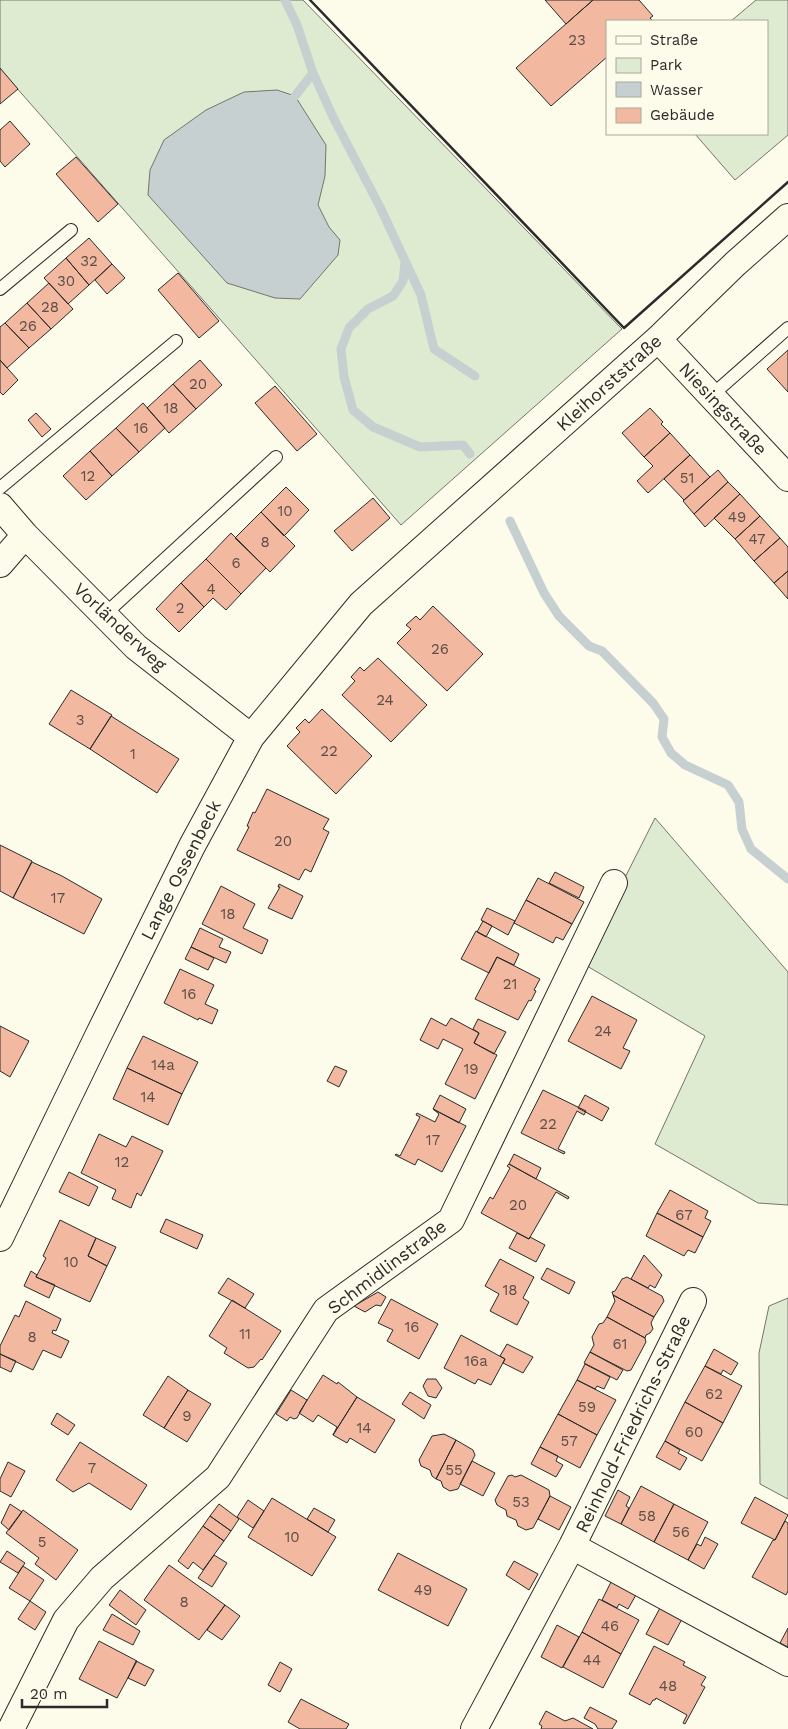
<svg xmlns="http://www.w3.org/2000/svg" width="788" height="1729" font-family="'Work Sans',sans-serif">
<rect width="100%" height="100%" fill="#fdfbea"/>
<!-- green -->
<path fill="#deebd1" stroke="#74746e" d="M0 0H303L622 329 401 525 0 69Z
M756 0H788V135L735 180 695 134H767V21H731Z
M655 818 788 972V1205L758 1203 655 1144 705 1036 582 963Z
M788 1298V1499L760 1484 759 1353 769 1306Z"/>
<!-- water -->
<path fill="#c7d0d0" stroke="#74746e" d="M277 90 295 96 326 145 325 176 318 205 329 227 340 240 338 255 300 299 275 298 227 283 148 195 150 170 164 140 206 110 244 92Z"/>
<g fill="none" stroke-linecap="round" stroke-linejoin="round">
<!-- stream -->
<path stroke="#c7d0d0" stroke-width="9" d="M285 0 297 25 313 73 334 119 380 207 421 295 434 349 475 376
M295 96 313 73
M405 263 403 281 393 296 368 309 349 328 341 349 344 377 353 410 373 427 420 447 463 445 470 454
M510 521 544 593 559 616 589 646 602 651 653 703 664 719 662 737 671 753 685 765 728 785 739 802 742 829 751 849 788 879"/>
</g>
<!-- building -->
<path fill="#f2b8a0" stroke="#2b2b2b" d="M545 0H593L566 24Z
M593 0H639L653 16 650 18 653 21H607V57L551 106 516 68Z
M0 68 18 89 0 104Z
M10 121 30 144 5 167 0 161V130Z
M76 157 118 204 98 222 56 174Z
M89 238 112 264 89 285 66 258Z
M66 258 89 285 68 304 44 278Z
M112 264 125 278 107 294 95 280Z
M178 273 219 321 199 338 158 290Z
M49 283 73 309 51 329 27 303Z
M27 303 51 329 29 348 5 323Z
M5 323 29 348 7 368 0 360V327Z
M788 350V392L767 369Z
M0 360 18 380 3 395 0 392Z
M200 360 222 385 196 409 173 384Z
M173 384 196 409 169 433 147 408Z
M275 386 317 434 297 451 255 403Z
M143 403 165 428 139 452 116 428Z
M650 408 663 422 661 424 670 433 644 457 622 433Z
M36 413 51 429 42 437 28 420Z
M116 428 139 452 112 476 90 451Z
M670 433 690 455 648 493 637 481 653 466 644 457Z
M90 451 112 476 86 500 63 476Z
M690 455 710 477 684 500 664 479Z
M718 470 728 482 694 514 683 501Z
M728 482 740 494 705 527 694 514Z
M286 487 309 510 284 536 261 512Z
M740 494 760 516 735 539 714 518Z
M373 498 390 518 352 551 334 531Z
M261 512 295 546 270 572 235 538Z
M760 516 780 538 754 561 735 539Z
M231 533 266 568 241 594 206 559Z
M780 538 788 547V571L774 583 754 561Z
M206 559 241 594 226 610 213 598 204 607 181 583Z
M788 571V599L774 583Z
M181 583 204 607 179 632 156 609Z
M433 606 483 654 447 691 397 643 411 629 406 625 416 616 420 620Z
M378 658 427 705 391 742 342 695 355 681 351 677 360 667 364 671Z
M71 690 112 715 90 749 49 724Z
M322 709 372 756 336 794 287 746 300 732 296 728 305 719 309 723Z
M111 716 179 759 157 793 90 749Z
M267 789 329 819 323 829 329 832 311 872 305 869 299 880 237 850 249 827 247 826 253 812 255 813Z
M0 845 32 861 13 898 0 891Z
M32 862 62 876 102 899 84 934 13 898Z
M555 872 584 887 579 898 549 883Z
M538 878 584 902 572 924 526 900Z
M279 884 303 896 292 919 268 908 280 887H278Z
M221 886 255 904 243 928 268 940 262 954 202 924Z
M526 900 572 924 563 940 556 937 553 943 514 923Z
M487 908 515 921 508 935 481 920Z
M483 921 492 926 486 937 477 932Z
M200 928 223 939 219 947 231 952 226 963 191 947Z
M476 931 519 954 514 965 497 957 489 973 461 959Z
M191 947 214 958 208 970 185 959Z
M497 957 540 979 534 990 536 991 531 1001 529 1000 518 1020 475 999Z
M180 969 214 985 205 1004 218 1010 212 1024 199 1018 198 1020 164 1003Z
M592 996 637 1020 623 1048 630 1051 621 1069 568 1041Z
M431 1018 446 1026 451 1018 479 1033 474 1043 497 1055 475 1099 445 1084 463 1049 443 1039 438 1049 420 1040Z
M478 1019 506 1032 494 1054 474 1043 479 1033 473 1029Z
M0 1026 29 1041 10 1077 0 1071Z
M143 1036 198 1062 182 1094 127 1068Z
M335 1066 347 1071 339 1087 327 1081Z
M127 1068 182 1094 168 1125 113 1099Z
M543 1090 586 1111 584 1115 577 1111 558 1149 565 1152 564 1154 521 1133Z
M440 1095 466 1109 459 1123 433 1109Z
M585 1095 609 1108 602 1121 578 1108Z
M433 1109 466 1126 442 1172 418 1159 415 1165 395 1155 396 1154 400 1156 420 1117 416 1115 417 1113 435 1122 439 1114Z
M99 1134 126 1147 132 1136 163 1151 141 1196 137 1193 131 1208 112 1199 116 1190 81 1173Z
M514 1154 541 1168 536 1179 509 1164Z
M509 1164 569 1197 568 1199 556 1192 529 1239 481 1213 490 1197 493 1199 510 1168 507 1166Z
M69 1172 98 1187 89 1206 59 1192Z
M670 1190 708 1211 705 1218 711 1221 703 1237 657 1213Z
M657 1213 703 1237 695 1253 688 1250 684 1256 646 1236Z
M166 1219 203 1235 197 1249 160 1232Z
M60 1220 96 1238 88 1256 107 1266 90 1302 36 1277 46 1258 43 1256Z
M517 1233 529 1239 530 1237 545 1245 536 1262 509 1248Z
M96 1238 116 1247 107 1266 88 1256Z
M644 1255 662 1275 655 1288 650 1285 648 1288 631 1279Z
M500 1259 534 1277 523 1298 529 1302 517 1325 490 1311 499 1294 485 1286Z
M547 1268 575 1282 569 1294 541 1279Z
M31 1271 37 1275 36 1277 55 1285 49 1298 24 1286Z
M627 1277 662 1296 664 1301 654 1317 613 1295 612 1292 615 1291 622 1279Z
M228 1278 254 1294 245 1308 218 1293Z
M378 1292 386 1297 381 1306 376 1305 365 1312 354 1306Z
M613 1295 654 1317 651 1323 653 1329 650 1333 646 1335 645 1338 607 1317 615 1301Z
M391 1299 438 1324 419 1359 387 1341 393 1330 378 1323Z
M232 1300 281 1331 262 1360 261 1359 254 1367 248 1368 224 1353 227 1348 209 1336Z
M26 1301 61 1319 56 1331 53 1330 52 1333 69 1341 61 1358 43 1350 33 1370 0 1354V1346L15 1315 19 1317Z
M607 1317 645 1338 646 1342 631 1370 627 1371 590 1352 594 1345 592 1337 599 1324 603 1323Z
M461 1335 505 1359 491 1385 478 1379 475 1384 444 1368Z
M507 1344 533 1357 523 1373 503 1363 505 1359 500 1356Z
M714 1349 738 1363 731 1375 723 1370 721 1374 705 1366Z
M590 1352 623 1370 617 1380 584 1363Z
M0 1354 16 1361 11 1372 0 1367Z
M585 1364 610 1377 604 1389 597 1386 595 1389 577 1380Z
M705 1366 742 1386 723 1423 685 1402Z
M323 1375 337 1384 338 1382 357 1397 333 1435 337 1427 318 1415 313 1422 299 1413Z
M168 1376 188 1390 164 1428 143 1415Z
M427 1379H436L442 1388 436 1398 428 1396 423 1386Z
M577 1380 616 1400 597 1435 558 1414Z
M188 1390 211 1404 187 1442 164 1428Z
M291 1390 307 1400 297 1418 294 1419 290 1417 287 1421 276 1414Z
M410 1392 431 1405 424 1419 402 1404Z
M357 1397 395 1420 375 1453 350 1438 347 1443 333 1435Z
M685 1402 723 1423 702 1461 665 1441Z
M57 1413 75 1425 68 1435 51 1424Z
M558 1414 597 1435 580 1468 540 1447Z
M444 1434 456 1440 436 1479 432 1476 430 1470 421 1466 419 1460 432 1436Z
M456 1440 473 1450 475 1455 458 1489 450 1491 443 1487 441 1481 436 1479Z
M665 1441 680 1450 678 1453 687 1458 680 1470 656 1457Z
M80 1442 147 1485 131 1510 89 1483 73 1492 56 1480Z
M540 1447 558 1456 556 1461 563 1465 556 1477 531 1464Z
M472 1461 495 1473 483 1496 460 1484Z
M8 1462 25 1471 11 1497 0 1491V1479Z
M512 1475 515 1477 521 1475 549 1490 550 1496 533 1528 526 1530 518 1526 516 1520 507 1516 506 1510 497 1505 495 1500 508 1476Z
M641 1486 674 1504 654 1542 621 1524Z
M618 1490 630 1497 626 1506 629 1508 621 1524 605 1516Z
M550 1496 571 1507 559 1530 538 1519Z
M755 1497 788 1515 775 1540 741 1523Z
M272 1498 336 1537 312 1576 248 1537Z
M248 1500 264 1511 253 1528 237 1517Z
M10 1504 22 1512 9 1530 1 1523Z
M219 1504 239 1519 231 1531 210 1516Z
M674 1504 708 1522 688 1560 654 1542Z
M314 1508 335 1520 328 1532 307 1519Z
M23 1510 78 1550 56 1580 35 1564 39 1558 6 1533Z
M210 1516 231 1531 224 1541 203 1526Z
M785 1521 788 1523V1591L786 1595 752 1577 773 1540H775Z
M203 1526 224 1541 203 1570 193 1562 188 1569 178 1561Z
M705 1537 718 1544 704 1569 688 1560 697 1544 701 1546Z
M7 1551 25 1563 18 1573 0 1562Z
M398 1553 467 1589 448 1626 378 1590Z
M214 1555 227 1563 212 1587 198 1578Z
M514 1561 538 1574 529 1590 506 1575Z
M169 1565 225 1605 199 1640 144 1600Z
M23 1566 44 1580 30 1601 9 1588Z
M612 1580 637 1593 628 1609 619 1604 617 1608 602 1600Z
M120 1590 146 1610 136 1625 109 1605Z
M599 1599 639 1620 621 1654 582 1632Z
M30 1601 46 1612 35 1630 18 1619Z
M225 1605 240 1616 222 1640 207 1630Z
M660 1608 682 1619 668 1645 646 1634Z
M112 1614 140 1631 133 1645 103 1630Z
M557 1625 579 1637 562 1668 541 1657Z
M788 1628V1647L780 1643Z
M582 1632 621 1654 603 1688 563 1667Z
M99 1641 137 1661 117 1698 79 1679Z
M654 1646 685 1662 683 1665 706 1677 701 1685 705 1687 685 1724 683 1723 687 1715 656 1698 655 1700H653L650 1705 629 1694Z
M136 1661 154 1670 145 1686 128 1678Z
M280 1662 292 1669 280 1692 268 1685Z
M301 1699 349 1724 346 1729H300L288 1722Z
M590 1707 617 1721 612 1729H598L595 1724 584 1718Z
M546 1711 565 1721 573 1718 593 1729H541L542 1726 539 1724Z"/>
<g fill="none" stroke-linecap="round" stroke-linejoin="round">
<!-- service casing -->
<g stroke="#2b2b2b" stroke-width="14">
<path id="service" d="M0 289 71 230
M711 396 788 328
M0 488 176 341
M104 615 276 457"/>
</g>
<!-- minor casing -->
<g stroke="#2b2b2b" stroke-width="28">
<path id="minor" d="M658 339 788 478
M0 506 25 535 136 647 251 737
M0 564 25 535
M0 1238 97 1038 192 846 251 737 361 604 658 339 735 264 788 217
M572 1546 788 1663
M11 1729 66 1620 102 1578 218 1477 326 1310 451 1220 614 883
M474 1729 572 1546 693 1301"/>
</g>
<!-- service -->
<use href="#service" stroke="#fdfbea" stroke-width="12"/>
<!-- minor -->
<use href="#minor" stroke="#fdfbea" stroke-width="26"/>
<!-- wall -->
<path stroke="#2b2b2b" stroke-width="2.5" d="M310 0 624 328 788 182"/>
</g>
<g text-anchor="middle" stroke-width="4" stroke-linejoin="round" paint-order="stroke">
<!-- number labels -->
<g font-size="15" fill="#5d4e48">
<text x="577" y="45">23</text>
<text x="89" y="266">32</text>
<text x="66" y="286">30</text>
<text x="50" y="312">28</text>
<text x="28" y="331">26</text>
<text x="198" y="389">20</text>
<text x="171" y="413">18</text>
<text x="141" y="433">16</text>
<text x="88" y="481">12</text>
<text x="687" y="483">51</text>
<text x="285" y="516">10</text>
<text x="737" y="522">49</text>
<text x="757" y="544">47</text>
<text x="265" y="547">8</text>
<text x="236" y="568">6</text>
<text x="211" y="594">4</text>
<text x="180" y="613">2</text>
<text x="440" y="654">26</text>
<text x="385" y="705">24</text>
<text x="80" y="725">3</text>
<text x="329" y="756">22</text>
<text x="133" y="759">1</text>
<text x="283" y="846">20</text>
<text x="58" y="903">17</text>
<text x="228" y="919">18</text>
<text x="510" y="989">21</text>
<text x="189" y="999">16</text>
<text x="603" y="1036">24</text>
<text x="163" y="1070">14a</text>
<text x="471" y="1074">19</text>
<text x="148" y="1102">14</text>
<text x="548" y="1129">22</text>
<text x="433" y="1145">17</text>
<text x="122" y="1167">12</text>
<text x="518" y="1210">20</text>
<text x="684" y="1220">67</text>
<text x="71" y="1267">10</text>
<text x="510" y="1295">18</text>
<text x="412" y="1332">16</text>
<text x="245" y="1339">11</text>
<text x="32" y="1342">8</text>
<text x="620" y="1349">61</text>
<text x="476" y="1366">16a</text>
<text x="714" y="1399">62</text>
<text x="587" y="1412">59</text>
<text x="187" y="1421">9</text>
<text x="364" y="1433">14</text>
<text x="694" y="1437">60</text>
<text x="569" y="1446">57</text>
<text x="92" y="1473">7</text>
<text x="454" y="1475">55</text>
<text x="521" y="1507">53</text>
<text x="647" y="1521">58</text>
<text x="681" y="1537">56</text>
<text x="292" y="1542">10</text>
<text x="42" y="1547">5</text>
<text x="423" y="1595">49</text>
<text x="184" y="1607">8</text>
<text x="610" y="1631">46</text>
<text x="592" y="1665">44</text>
<text x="668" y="1691">48</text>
</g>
<!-- street labels -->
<g font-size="18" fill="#2b2b2b" stroke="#fdfbea">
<text transform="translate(609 383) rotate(-42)" y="6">Kleihorststraße</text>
<text transform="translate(723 409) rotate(47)" y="6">Niesingstraße</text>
<text transform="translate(120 627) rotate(43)" y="6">Vorländerweg</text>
<text transform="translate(181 870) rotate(-63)" y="6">Lange Ossenbeck</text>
<text transform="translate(387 1267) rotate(-37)" y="6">Schmidlinstraße</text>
<text transform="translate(633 1424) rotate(-64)" y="6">Reinhold-Friedrichs-Straße</text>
</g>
</g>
<!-- legend -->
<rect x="606" y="20" width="162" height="115" fill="#fdfbea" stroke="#a9a89e"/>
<rect x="616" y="36" width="25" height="8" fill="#fdfbea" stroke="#a9a89e"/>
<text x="650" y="45" font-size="15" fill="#2b2b2b">Straße</text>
<rect x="616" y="58" width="25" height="15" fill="#deebd1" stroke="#a9a89e"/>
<text x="650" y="70" font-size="15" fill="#2b2b2b">Park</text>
<rect x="616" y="82" width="25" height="15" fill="#c7d0d0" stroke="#a9a89e"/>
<text x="650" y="95" font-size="15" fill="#2b2b2b">Wasser</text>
<rect x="616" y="108" width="25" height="15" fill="#f2b8a0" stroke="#a9a89e"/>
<text x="650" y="120" font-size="15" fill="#2b2b2b">Gebäude</text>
<!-- scale -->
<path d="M22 1699v8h85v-8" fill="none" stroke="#2b2b2b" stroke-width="2.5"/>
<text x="30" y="1699" font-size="15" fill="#2b2b2b" stroke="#fdfbea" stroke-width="4" paint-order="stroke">20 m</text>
</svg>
